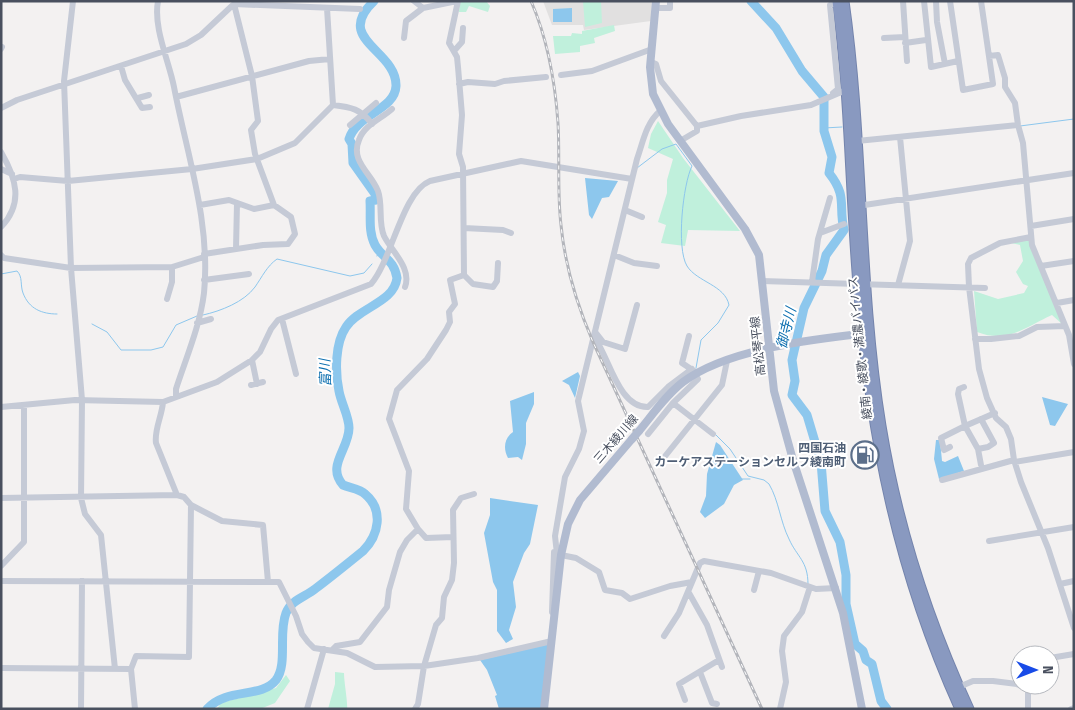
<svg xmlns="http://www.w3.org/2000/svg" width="1075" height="710" font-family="'Fira Sans Condensed','Noto Sans JP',sans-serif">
<rect width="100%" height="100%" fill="#f3f1f1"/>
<!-- education -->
<path fill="#e1e0e0" d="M543 1H652L651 21 584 30 583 25H552Z"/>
<!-- green -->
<path fill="#c0f0dc" d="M460 1H486L490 6 488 12 469 6 466 12H459Z
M583 1H601L602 23 585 27Z
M614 25 615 31 594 38 595 43 580 46V52L555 54 553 36H571L572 33 582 34V31Z
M658 121 683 158 740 231 688 230 685 246 661 243 666 225 658 222 667 193V180L673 159 648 148 651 134Z
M1029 239 1062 324 1052 315C1025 327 1008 344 977 332L974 291 998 299 1024 293 1028 286 1023 284 1016 272 1023 261 1020 245 1011 243Z
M335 672 344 673C344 682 348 703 347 709H328L335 684Z
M286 675 290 681 275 703 260 709H217L221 703 276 688Z"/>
<!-- water -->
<path fill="#8dc7ed" d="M572 8V22H553V9Z
M585 178 618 181 609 197 602 198 592 219 589 215Z
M578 372 580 376 575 398 569 385 562 381Z
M534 392V404L526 423V444L522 460 518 457 508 458C503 449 504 438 513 432L510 401Z
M1042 397 1068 404 1055 426 1050 425Z
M936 440H940L942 461 945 462 958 456 964 471 939 479 934 459Z
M716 442 720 445 743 480 734 485 724 504 705 518 700 512 706 496 707 474Z
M490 498 538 505 530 544 524 553 513 582 516 607 509 630 513 639 506 643 497 631V590L493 582 484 533 490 515Z
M548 644 541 709H499L495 696 497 695 487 670 480 660Z"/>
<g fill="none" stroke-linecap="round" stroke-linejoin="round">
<!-- stream -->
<path stroke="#8dc7ed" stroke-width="1" d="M1020 126 1074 119
M824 128 842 127
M637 168 662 149 676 144 692 166C683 184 676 248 687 266 697 282 725 285 729 305L718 323 701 340 696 368
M377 256 379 250
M1 274 17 271C23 277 20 285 23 293 29 309 42 314 57 314
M203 315C221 311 244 302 255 287 262 277 267 266 277 259L350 276 364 273 372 264
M92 324 107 332 121 350H151L163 347 176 325 197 316
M715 434 730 449 748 476 764 480 769 484C779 501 780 521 789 539 797 557 808 561 808 584
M742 479H750"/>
<!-- river -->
<path stroke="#8dc7ed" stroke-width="9" d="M751 1 776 28 802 71 824 97V131L832 157 829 173C848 197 838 205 844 230L826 255 822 271 804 308 792 360 795 381 792 395 807 415 821 462 825 511 840 542 846 575V604L855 644 863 651 866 660 872 664 881 701 887 709
M207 709C227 687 261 699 276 680 288 664 278 634 286 613 291 600 305 597 315 589 331 577 347 564 363 551 379 535 384 510 365 494 360 489 350 488 343 485 326 466 349 449 349 428 349 416 341 403 339 391 335 372 335 343 346 327 359 307 394 303 397 278 394 259 382 258 375 245 368 232 371 216 370 201L376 200 375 194 353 163 352 144 349 139C357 114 395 110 396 86 397 50 333 40 374 1"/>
<!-- highway casing -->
<g stroke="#7484ac" stroke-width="11">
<path id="highway" d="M837 1C850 95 850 190 858 284 871 436 897 570 960 709
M844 1C864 142 858 285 881 426 897 524 927 618 969 709"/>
</g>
<!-- minor -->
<path stroke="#c5cad6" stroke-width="6" d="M73 1 64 81 71 268 82 400 81 498 85 514 101 535 115 669
M158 1C153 28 169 61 174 87 187 155 211 223 204 293 200 326 186 358 176 389V396
M414 1 423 8
M903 1 907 61
M924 1 931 67 958 61
M936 1 937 22 945 64
M950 1 963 90 993 84 981 1
M656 8H670V1
M404 38 406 21 423 8 457 1
M884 38 905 37
M905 43 926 40
M1 49 2 47
M454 51 462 42 463 28
M989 56 998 55 1005 78V87L1015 103 1018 125 1023 143 1032 245 1069 335 1074 364
M651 62 656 64 661 81 697 126V131L680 141
M121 66 125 80 142 108 150 107
M561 75 592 71 652 49
M459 84 468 82 495 84 504 81 546 77
M833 93 838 89 830 5 841 2
M176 97 309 61 330 59
M138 98 149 95
M333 105C351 107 361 109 372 124
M1 108 17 100 186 44 201 35 236 2
M392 109C381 119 364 125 359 140 350 161 371 173 378 191 383 205 378 222 384 236 392 252 412 268 405 287
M350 125 376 103
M697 126 741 116 811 105 846 90
M857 141 1018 125
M1 152C16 178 24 203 1 227
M1 169 12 174
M14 179 20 177 68 181 192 169 257 159 295 143 333 105 327 8
M200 205 229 200 254 209 274 205
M858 206 1074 173
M625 210 642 217
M1031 226 1074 219
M464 228 503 230 511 233
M820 233 844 224
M1031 237 1000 243 971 258 968 264 969 287 979 369 987 398 996 418 1006 427 1011 439 1014 460 1021 482 1048 548 1074 628
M236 249 237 203
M204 254 263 245 288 244 295 234 291 217 274 205 255 154 251 130 258 121 252 76 234 4 360 9
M1 255 4 258 71 268 172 267 204 257
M614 255 634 263 657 266
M1041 266 1074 261
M464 275 473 284 493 287 497 281 498 263
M204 280 249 274
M762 281 985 288
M812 282 818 239 830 198
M898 285 910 241 900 137
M167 299 172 282V267
M1057 303 1074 300
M282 319 296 374
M197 323 211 319
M596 333 603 342 625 349 637 305
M689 336 682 363 694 371
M594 337C609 356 618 408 648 407L668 387 692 369
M975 339H991L1019 336 1037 327 1065 326
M252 360 257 384
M251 385 263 382
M673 403 698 379 695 374
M1 407 75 400 163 402 217 382 252 360 260 352 271 329 278 320 371 284C392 260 402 192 430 181L521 161 632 179
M648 434 673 403 713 434
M950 447 944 450 941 438 965 426 958 394 959 389 964 387
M978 449 988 447 994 443 981 419
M662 460 722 385 727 361
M1015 462 1074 452
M981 465 978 449 965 426 995 413
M942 480 1014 460
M1 498 177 495
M191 505 222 521 263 525 268 582
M418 529 426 538 453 537
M989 541 1074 527
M561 555 576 558 599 572 605 590 622 593 630 599 670 586 692 582
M558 563 555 536 565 477 579 449 584 431 578 401 637 159C643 142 646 123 660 111
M1 566 24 542V406
M1 581 279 582 296 616 302 634 308 642 314 648 347 653 375 667 424 666 478 658 552 641
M1060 584 1074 581
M754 590 759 571
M689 593 707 625 722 667
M552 612 554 552
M664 636 679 613 700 563 704 561 771 573 816 589 836 588
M332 650 336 646 360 642 387 607 389 590 400 552 407 540 418 529 406 509 409 471 389 419 397 390 427 359 446 330 450 322 449 312 455 304 450 280 464 275 463 167 459 154 462 115 458 67 457 57 449 43 458 1
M1050 658 1074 654
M1 668 131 669 136 656 189 657 191 505 184 497 177 495 156 443C154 430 162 416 163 402
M131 669 135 709
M700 672 712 703 717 704
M959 687 973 681H993L1017 684 1028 690V709
M685 700 679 684 719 660
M81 709 82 581
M307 709 324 649
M415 709 418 704 424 666 436 625 442 618 444 597 452 580 454 563 453 510 461 498 474 494
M780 709 786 682 782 651 784 636 802 612 810 587
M1071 709 1074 708"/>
<!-- major -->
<path stroke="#b1bbd0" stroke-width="8" d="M656 1 650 67 653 94 668 124 745 229 759 255 774 391 793 460 843 613 862 709
M639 431C653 414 666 395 683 382 727 349 814 339 868 333
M544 709 561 555 568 524 580 500 632 439"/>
<!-- highway -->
<use href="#highway" stroke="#8999c0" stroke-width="9"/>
<!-- rail casing -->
<g stroke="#b3b5bb" stroke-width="3">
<path id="rail" d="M531 1C548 40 555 81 558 123 560 157 557 191 561 225 565 266 577 305 593 342L762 709"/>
</g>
<!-- rail -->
<use href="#rail" stroke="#fff" stroke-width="1" stroke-dasharray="4" stroke-linecap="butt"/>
<!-- major-bridge -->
<path stroke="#b1bbd0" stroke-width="8" d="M632 439 639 431"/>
</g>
<!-- icons -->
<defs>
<g id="fuel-ring" transform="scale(1.4375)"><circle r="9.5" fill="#fff" stroke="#5c6f8a" stroke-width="1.5"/><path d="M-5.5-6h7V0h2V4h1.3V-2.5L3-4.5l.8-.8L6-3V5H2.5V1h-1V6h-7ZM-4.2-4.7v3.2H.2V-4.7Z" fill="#5c6f8a"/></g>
</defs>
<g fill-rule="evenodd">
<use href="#fuel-ring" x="865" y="455"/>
</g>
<g text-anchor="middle" stroke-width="4" stroke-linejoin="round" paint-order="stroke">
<!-- street labels -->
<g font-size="12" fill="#49505f" stroke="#fff">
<text transform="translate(758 346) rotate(-96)" y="4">高松琴平線</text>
<text transform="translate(860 348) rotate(-96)" y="4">綾南・綾歌・満濃バイパス</text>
<text transform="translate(616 439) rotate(-49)" y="4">三木綾川線</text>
</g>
<!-- service labels -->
<g font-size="12" font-weight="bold" fill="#4e5e75" stroke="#fff" text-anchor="end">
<text x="846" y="452">四国石油<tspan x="846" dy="14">カーケアステーションセルフ綾南町</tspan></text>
</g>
<!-- water labels -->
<g font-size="14" font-style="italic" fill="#0b6eaf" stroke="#fff">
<text transform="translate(786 328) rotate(-76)" y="5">御寺川</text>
<text transform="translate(325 373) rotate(-92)" y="5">富川</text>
</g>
</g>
<!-- border -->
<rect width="1075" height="710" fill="none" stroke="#49505f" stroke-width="5"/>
<!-- north arrow -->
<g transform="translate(1035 670) rotate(90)"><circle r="24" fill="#ffffff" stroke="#b6b9bf"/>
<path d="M0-4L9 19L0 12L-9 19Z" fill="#184be7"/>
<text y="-8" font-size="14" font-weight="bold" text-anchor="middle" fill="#49505f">N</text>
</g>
</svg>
